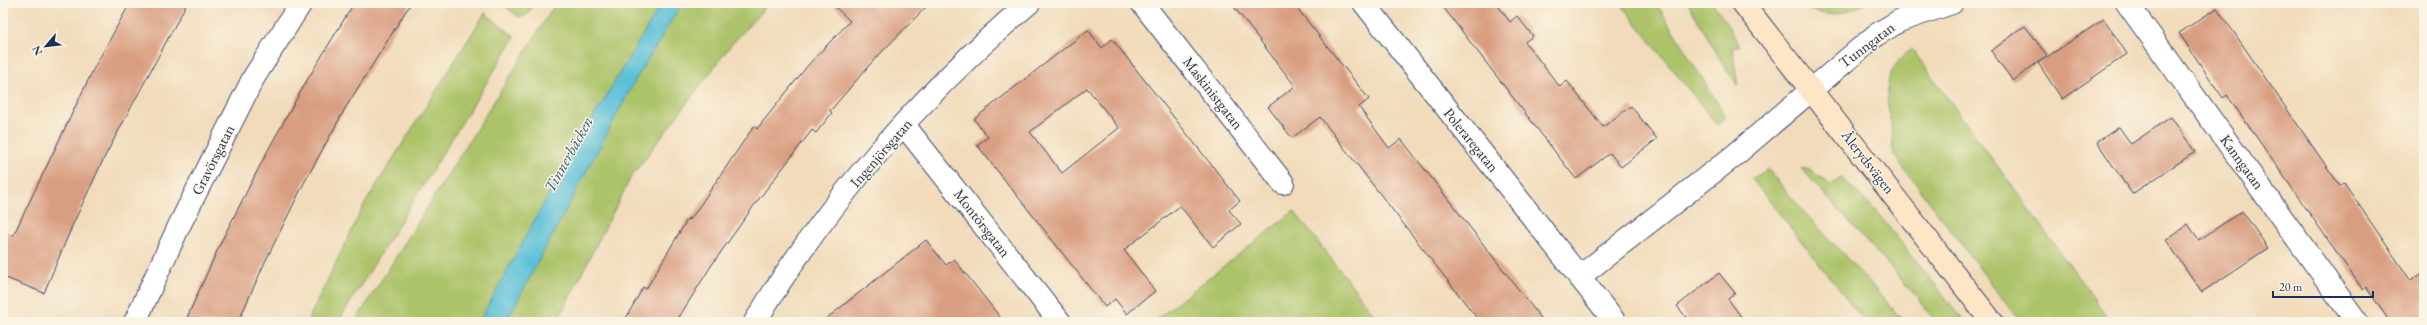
<svg xmlns="http://www.w3.org/2000/svg" width="2427" height="325" font-family="'EB Garamond',serif">
<rect width="100%" height="100%" fill="#fcf5e5"/>
<filter id="ink" filterUnits="userSpaceOnUse"><feTurbulence type="fractalNoise" baseFrequency=".025" numOctaves="2"/><feDisplacementMap in="SourceGraphic" scale="8" xChannelSelector="R" yChannelSelector="G"/><feConvolveMatrix kernelMatrix="1 2 1 2 8 2 1 2 1" color-interpolation-filters="sRGB"/></filter>
<filter id="wash" filterUnits="userSpaceOnUse"><feTurbulence type="fractalNoise" baseFrequency=".012" numOctaves="4" result="noise"/><feDisplacementMap in="SourceGraphic" scale="16" xChannelSelector="R" yChannelSelector="G"/><feGaussianBlur stdDeviation="0.9" result="paint"/><feColorMatrix in="noise" values="0 0 0 0 0 0 0 0 0 0 0 0 0 0 0 0 0 1.4 0 .05"/><feComposite in="paint" operator="in"/></filter>
<g filter="url(#wash)">
<rect width="100%" height="100%" fill="#f1dbba"/>
<!-- green -->
<path fill="#acc369" stroke="#647964" d="M500 3H535L527 15 519 17Z
M556 3H769L731 45 631 177 557 322H355Z
M1620 3H1656L1726 117 1717 125Z
M1688 3H1712L1727 23 1739 46 1732 48 1738 85 1727 71Z
M1795 3H1867C1835 17 1827 19 1795 3Z
M485 13 515 37 338 322H307L364 205Z
M1912 49 2111 322H2020L1894 155C1892 146 1893 139 1892 130 1886 96 1880 72 1912 49Z
M1801 168 1810 170 1831 185 1841 177 1875 210 1965 322H1936L1917 297Z
M1768 169C1810 223 1860 269 1904 322H1865L1752 179Z
M1294 211 1380 322H1153Z"/>
<!-- water -->
<path fill="#5ac0d8" stroke="#3a789b" d="M662 3H682L637 77 506 322H479L563 168Z"/>
<g id="blocks">
<!-- building -->
<path fill="#d99e81" fill-rule="evenodd" d="M130 3H187L104 158 73 224 44 293 3 277V232L13 236 93 70Z
M354 3H411L346 107 304 183 265 262 238 322H185L222 240 268 150 306 82Z
M831 3H930L873 61 830 111 832 113 816 133 812 130 755 204 711 266 676 322H624L643 287 646 289 688 218 690 220 754 126 757 129 809 64 850 21Z
M1231 3H1293L1369 99 1359 107 1389 148 1401 139 1544 322H1480L1320 117 1292 138 1268 107 1295 86Z
M1440 3H1496L1510 22 1517 16 1533 36 1525 42 1560 87 1567 81 1603 127 1631 106 1657 139 1621 167 1610 153 1576 179Z
M2217 8 2340 186 2344 183 2411 281 2424 272V322H2390L2366 287 2363 290 2227 95 2223 98 2179 33Z
M2104 19 2127 54 2062 99 2038 63Z
M2025 26 2047 55 2013 81 1991 51Z
M1088 30 1102 48 1112 39 1240 201 1229 210 1241 224 1213 247 1180 206 1124 250 1155 291 1127 314 1115 299 1105 307 977 145 988 137 974 119ZM1087 88 1119 128 1062 173 1030 132Z
M2171 117 2195 152 2132 194 2097 142 2119 127 2131 144Z
M2242 211 2268 248 2202 292 2166 240 2188 224 2199 240Z
M926 240 946 265 954 259 1004 322H822Z
M1719 273 1735 293 1728 299 1745 322H1690L1677 306Z"/>
</g>
</g>
<g filter="url(#ink)">
<use href="#blocks" fill-opacity="0" stroke="#3b496c" stroke-width="1"/>
<g fill="none" stroke-linecap="round" stroke-linejoin="round">
<!-- minor casing -->
<g stroke="#3b496c" stroke-width="24">
<path id="minor" d="M1142 3 1283 183
M1364 3 1615 322
M2127 3 2357 322
M904 125 1060 322
M1579 277 1735 155 1876 35 1899 21 1952 3
M135 322 179 226 254 77 301 3
M755 322C826 203 924 92 1029 3"/>
</g>
<!-- secondary casing -->
<g stroke="#3b496c" stroke-width="24">
<path id="secondary" d="M1743 3 1992 322"/>
</g>
<!-- minor -->
<use href="#minor" stroke="#fff" stroke-width="22"/>
<!-- secondary -->
<use href="#secondary" stroke="#fde5c5" stroke-width="22"/>
</g>
</g>
<g text-anchor="middle" stroke-width="3" stroke-linejoin="round" paint-order="stroke">
<!-- street labels -->
<g font-size="15" fill="#1b2f5e" stroke="#fcf5e5">
<text transform="translate(1867 45) rotate(-37)" y="5">Tunngatan</text>
<text transform="translate(1213 93) rotate(52)" y="5">Maskinistgatan</text>
<text transform="translate(1471 140) rotate(51)" y="5">Poleraregatan</text>
<text transform="translate(881 153) rotate(-49)" y="5">Ingenjörsgatan</text>
<text transform="translate(213 160) rotate(-63)" y="5">Gravörsgatan</text>
<text transform="translate(1868 162) rotate(52)" y="5">Ålerydsvägen</text>
<text transform="translate(2242 162) rotate(54)" y="5">Kanngatan</text>
<text transform="translate(982 223) rotate(52)" y="5">Montörsgatan</text>
</g>
<!-- water labels -->
<g font-size="16" font-style="italic" fill="#2e5a83" stroke="#fcf5e5">
<text transform="translate(568 154) rotate(-61)" y="6">Tinnerbäcken</text>
</g>
</g>
<!-- margin -->
<rect width="2427" height="325" fill="none" stroke="#fcf5e5" stroke-width="16"/>
<!-- north arrow -->
<g transform="translate(46 46) rotate(242)" stroke="#fcf5e5" stroke-width="3" paint-order="stroke">
<path d="M0-3L7 15L0 10L-7 15Z" fill="#1b2f5e"/>
<text y="-6" font-size="11" font-weight="bold" text-anchor="middle" fill="#1b2f5e">N</text>
</g>
<!-- scale -->
<path d="M2273 291v6h100v-6" fill="none" stroke="#1b2f5e" stroke-width="2"/>
<text x="2279" y="291" font-size="12" fill="#1b2f5e" stroke="#fcf5e5" stroke-width="3" paint-order="stroke">20 m</text>
</svg>
